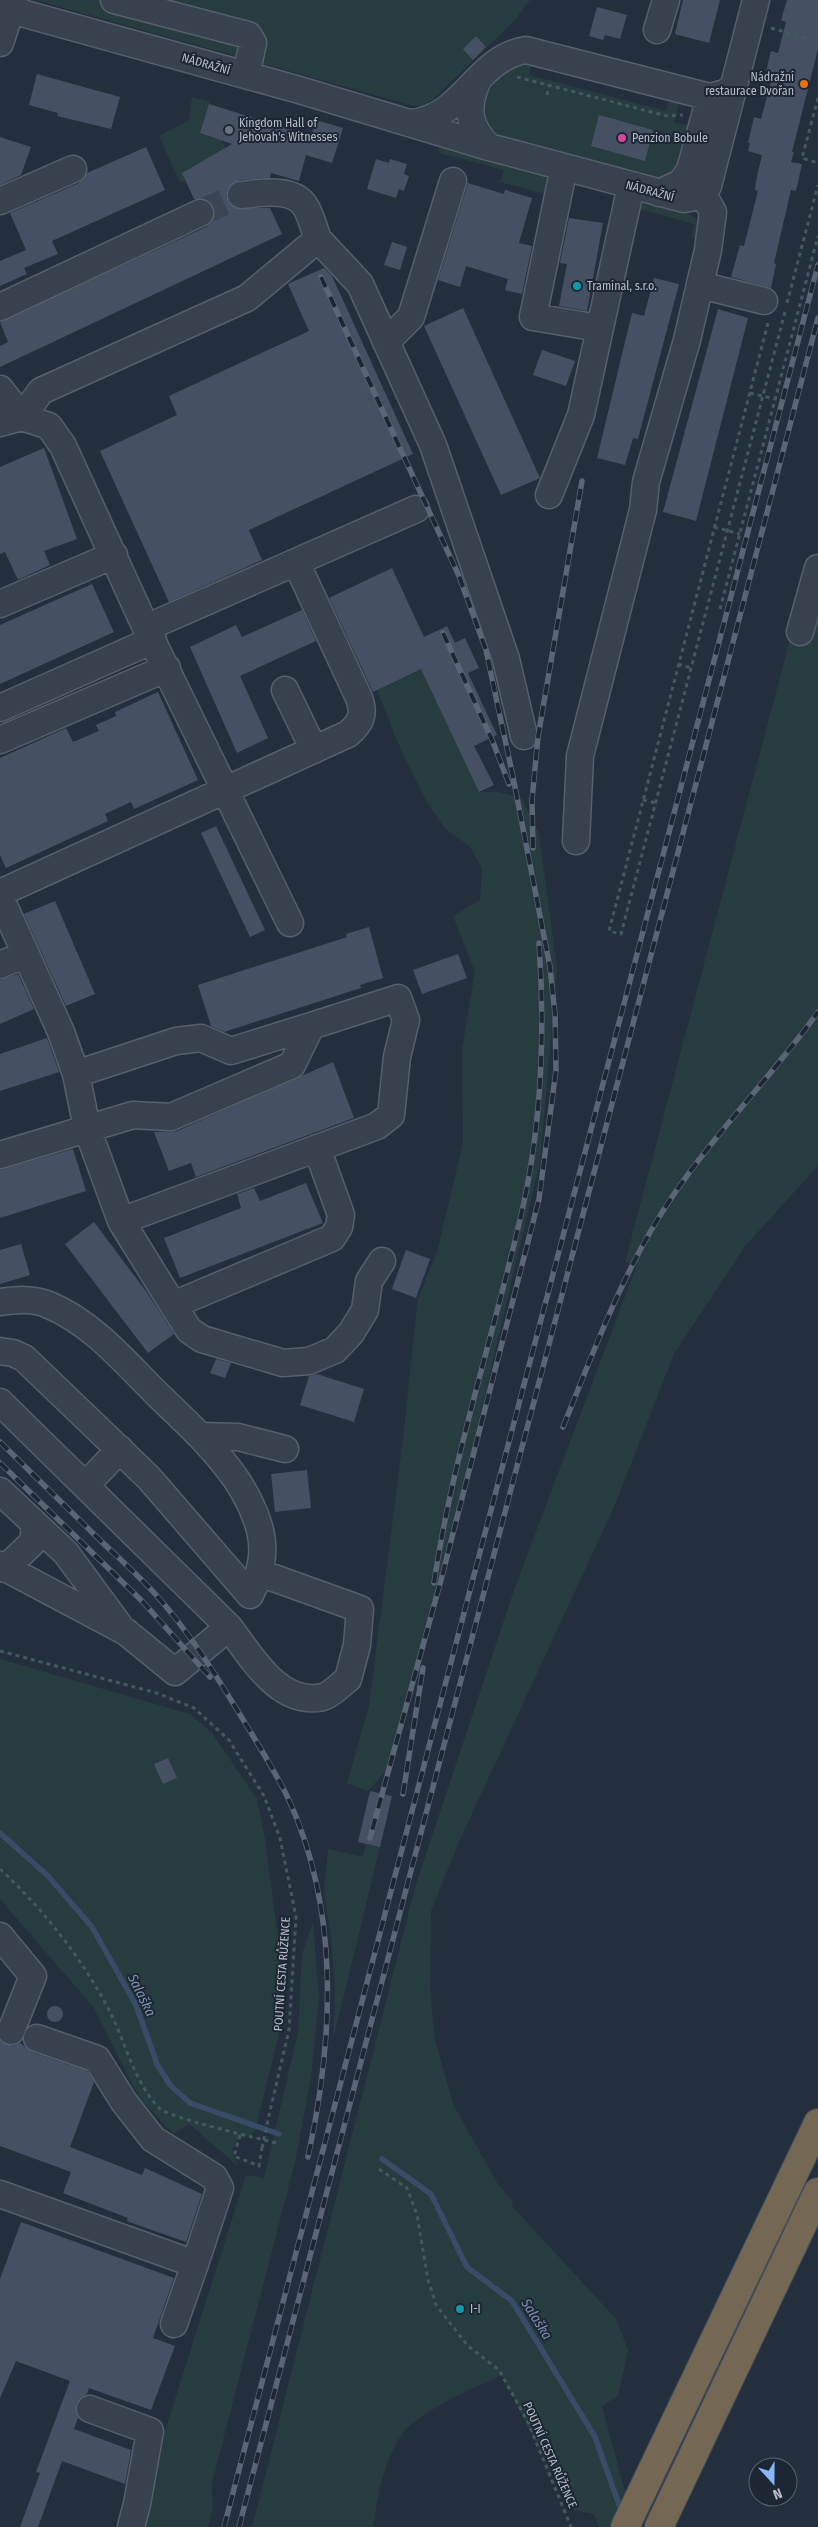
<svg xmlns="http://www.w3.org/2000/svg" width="818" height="2527" font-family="'Fira Sans Condensed',sans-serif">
<rect width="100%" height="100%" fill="#242f3e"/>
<!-- green -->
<path fill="#263c3f" d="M35 0H530L514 21 431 101 426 106H414Z
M532 61 529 75 666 111 670 97 680 100 674 122 696 128 688 158 667 181 538 156 485 131 481 93 503 68Z
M192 97 210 102 201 132 220 138 228 152 183 182 179 181 159 136 189 120Z
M442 141 550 173 549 195 500 182 504 170 438 153Z
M641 202C654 205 687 210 696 219 701 224 700 231 698 237L692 238 694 224 639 209 637 205Z
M818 591V1166L746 1245 674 1354 614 1507 458 1844 431 1911 430 1988 435 2041 454 2106 499 2186 513 2201 511 2205 617 2320 628 2351 618 2396 602 2406 626 2495 638 2527H599L594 2514 569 2509 502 2375C472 2389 440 2402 414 2422 386 2444 378 2494 373 2527H252L416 1884 515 1587 637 1265 625 1262 792 632Z
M436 662 429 686 479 792H498L521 797 539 834 557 968 540 1162 441 1580 389 1767 368 1791 347 1783 369 1706 402 1447 418 1298 437 1252 463 1143 462 1050 475 972 453 916 480 900 482 868 470 847 445 828 427 803 397 741 377 689Z
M0 1659 190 1714 212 1733 257 1799 265 1839 281 1961 280 2030 255 2132 236 2142 232 2151 238 2166 189 2124 173 2134 140 2099 93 2007 0 1899Z
M366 1844 380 1847 333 2040 335 1991 331 1937 324 1893 328 1849 363 1857Z
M313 1922 319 2000 311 2076 296 2158 212 2483 213 2508 208 2527H142L162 2440 246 2175 264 2178 298 2032 302 1954Z"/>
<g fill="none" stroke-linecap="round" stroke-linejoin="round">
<!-- stream -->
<path stroke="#394c67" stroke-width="5.5" d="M0 1833 48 1876 92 1927 136 2005 157 2064 170 2085 190 2103 279 2134
M382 2159 431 2194 467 2267 512 2301 595 2437 622 2513"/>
</g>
<!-- building -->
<path fill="#455162" d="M683 0H720L709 43 675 34Z
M787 0H818V49L792 152H794L791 162 802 164 796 191 791 190 774 263 776 264 771 288 731 277 740 245 744 246 758 191 755 190 756 181 762 155 748 151 750 143H748L754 117 761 119 772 78 765 76 771 51 778 53 786 22 781 20Z
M597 7 627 15 620 39 605 35 603 40 589 36Z
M476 36 486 47 473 60 463 49Z
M37 74 120 97 111 129 57 116 58 113 29 105Z
M209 104 311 136 316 120 343 128 332 163 306 155 299 181 271 173 270 178 239 180 228 189 226 197 235 208H270L282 234 0 367V346L8 342 0 322 206 227 212 222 215 214 213 206 208 200 194 199 182 173 232 144 200 133Z
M599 115 653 130 645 161 591 146Z
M0 137 31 147 21 175 0 185Z
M146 147 165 190 52 241 58 254 24 268 27 274 0 286V261L26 250 10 213 79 183 87 173Z
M376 159 389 163 390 159 407 164 404 174 409 176 404 191 399 189 396 198 367 189Z
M468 183 504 194 505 190 532 198 519 243 532 246 522 294 505 290 508 279 466 266 460 287 438 280Z
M569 218 603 223 587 311 559 306 567 264 560 263Z
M392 242 407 247 400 270 384 265Z
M324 268 332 276 413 454 249 530 262 560 169 602 100 451 177 415 169 396 309 331 288 284Z
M654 278 679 284 638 439 633 438 625 465 597 458 632 313 644 316Z
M463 308 540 478 501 495 424 326Z
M718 309 748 318 696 521 663 512Z
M542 350 575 361 566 386 533 375Z
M44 448 77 539 44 551 50 565 18 580 5 552 0 554V467Z
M392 568 424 637 447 626 455 643 465 638 479 668 468 673 497 735 474 746 494 785 479 792 421 669 373 692 329 598Z
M92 584 114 632 0 684V625Z
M302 610 316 641 240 676 268 738 237 753 190 647 236 625 242 637Z
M158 692 198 780 134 809 131 802 105 814 108 821 6 868 0 855V758L66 728 73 742 99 731 96 725 116 716 115 712Z
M216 826 265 930 250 937 201 833Z
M55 901 95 994 66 1006 24 914Z
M369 927 383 978 360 985 361 988 224 1032 211 1026 198 985 347 937 346 934Z
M458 954 467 978 422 994 413 970Z
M18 974 34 1009 0 1024V980Z
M47 1038 59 1072 0 1091V1054Z
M333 1062 354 1118 196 1177 191 1163 169 1171 154 1132 177 1131Z
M73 1149 86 1191 0 1218V1170Z
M306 1183 323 1223 180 1278 164 1238 241 1208 237 1194 254 1188 260 1201Z
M94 1222 148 1294 174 1334 148 1353 65 1244Z
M21 1244 30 1275 0 1284V1250Z
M406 1250 430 1259 416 1298 392 1289Z
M216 1359 231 1363 225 1378 210 1373Z
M317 1374 364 1389 354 1422 300 1405 309 1376Z
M307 1470 311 1508 275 1512 271 1474Z
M168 1758 177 1778 163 1784 154 1764Z
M370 1791 392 1796 380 1847 358 1842Z
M47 2014a8 8 0 1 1 16 0a8 8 0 1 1-16 0Z
M0 2041 13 2046 20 2043 32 2052 87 2071 94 2082 70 2147 142 2175 145 2168 202 2194 186 2242 129 2222 127 2220 128 2218 63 2193 71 2172 0 2146Z
M21 2222 174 2278 153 2338 175 2346 151 2410 89 2388 87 2394 80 2398 76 2404 78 2418 74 2429 131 2450 125 2484 62 2461 38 2527H20L40 2473 36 2472 70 2381 16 2361 0 2398V2279Z"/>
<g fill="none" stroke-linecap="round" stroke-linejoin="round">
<!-- minor-tunnel -->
<path stroke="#3a4453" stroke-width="26" stroke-dasharray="26 13" stroke-linecap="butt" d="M200 213 241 195"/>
<!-- minor casing -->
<g stroke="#565f6c" stroke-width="29">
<path id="minor" d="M114 0 248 35 253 43 246 75
M0 7 296 89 489 147 684 199 700 196 708 186 756 0
M657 30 666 0
M0 43 14 0
M478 80C466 106 467 126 489 147
M411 123C464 118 476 58 526 50L710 97 725 93 733 87
M564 167 533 317 599 328
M659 193 681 183 690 170 710 97
M241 195C260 193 293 187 305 206 311 215 314 229 318 239
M0 201 73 169
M700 285 764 301
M0 307 200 213
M386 342 411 317 453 181
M0 389 22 417 49 426 63 446 146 628 290 923
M0 423 22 417 41 391 247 298 318 239 360 284 433 445 506 659 524 736
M549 495 581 415 631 186
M296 562 416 509
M0 604 114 555
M800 632 818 568
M285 690 314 750
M0 708 153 640
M0 740 167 668
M576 841 580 756 643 510 646 482 687 340 708 250 713 212 703 194
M0 893 348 734C361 723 365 714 359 698L296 562 146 628
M0 897 61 1032 76 1074 87 1128 121 1221 173 1305 332 1238 339 1227 341 1215 317 1148
M0 965 26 954
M76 1074 176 1041 201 1038 231 1051 311 1026
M0 1155 133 1115 171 1117 292 1065 311 1026 398 998 406 1020 397 1057 391 1115 377 1126 121 1221
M0 1302C16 1300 34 1298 49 1305 92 1323 123 1360 156 1393 184 1420 214 1447 236 1479 246 1494 255 1512 260 1530 266 1554 260 1574 250 1595L149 1478 24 1358 13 1353 0 1351
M173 1305 189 1330 202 1339 283 1363 309 1361 335 1350 351 1333 365 1310 369 1281 382 1261
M0 1402 229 1627 175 1672 126 1632 0 1565
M200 1436 238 1437 285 1449
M86 1485 120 1449
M0 1491 66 1553 119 1625
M5 1569 33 1542 35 1525
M229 1627C251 1656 279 1707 323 1697 331 1695 341 1684 348 1679L357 1645 360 1609 260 1573
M0 1936 33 1976 11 2031
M0 2194 195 2264 220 2188 214 2177 153 2139 124 2102 97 2059 37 2038
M174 2324 195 2264
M90 2409 150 2431 137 2504 131 2527"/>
</g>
<!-- highway casing -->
<g stroke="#434c59" stroke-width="30">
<path id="highway" d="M625 2527 818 2123
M659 2527 818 2192"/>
</g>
<!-- path -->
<path stroke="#44595c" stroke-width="3" stroke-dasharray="4 4" stroke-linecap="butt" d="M771 28 809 39
M517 77 667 116 683 115
M547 95 549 85
M818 98 802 158 818 163
M787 303 818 185
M768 323 609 931 621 934 785 312
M750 393 775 399
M714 527 740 534
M720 609 818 236
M678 664 691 668
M643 800 656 803
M0 1651 157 1693 194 1708 229 1740 264 1796 280 1838 296 1917 289 2030 270 2111
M0 1869C43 1909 82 1958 109 2010 125 2041 134 2082 159 2108 169 2118 258 2138 276 2143
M240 2135 234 2156 259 2166 262 2148
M379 2169 407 2188 417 2215 428 2280 436 2305 468 2346 499 2370 528 2422 571 2527"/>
<!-- minor -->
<use href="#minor" stroke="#38414e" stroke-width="26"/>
<!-- highway -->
<use href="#highway" stroke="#746855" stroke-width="28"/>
<!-- rail casing -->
<g stroke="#5a6575" stroke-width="5.5">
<path id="rail" d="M321 277 459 576 486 650 513 777 550 967 555 1014 556 1070 539 1199 441 1580 370 1838
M443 633 493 742 509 784
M533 848 532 800 538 737 582 481
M563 1427C595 1348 624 1268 672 1197 716 1132 772 1076 818 1012
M0 1442C35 1476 69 1510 104 1544 122 1561 141 1578 157 1596 188 1631 212 1669 236 1708 254 1738 273 1767 288 1798 340 1911 334 2038 308 2157
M0 1463 143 1602 210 1677
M434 1583C453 1454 496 1329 524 1202 542 1117 545 1029 539 943
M403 1794 423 1668
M224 2527 818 265
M239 2527 818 318"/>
</g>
<!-- rail -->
<use href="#rail" stroke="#1d2633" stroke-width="4" stroke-dasharray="11" stroke-linecap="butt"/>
<!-- path-bridge -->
<path stroke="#44595c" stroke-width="3" stroke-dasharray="4 4" stroke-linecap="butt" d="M262 2148 270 2111"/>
</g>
<!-- markers -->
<circle fill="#e8710a" stroke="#1d2633" stroke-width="2" cx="804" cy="84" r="5"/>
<circle fill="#6b7280" stroke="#1d2633" stroke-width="2" cx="229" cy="130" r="5"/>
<circle fill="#d1479c" stroke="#1d2633" stroke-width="2" cx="622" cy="138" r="5"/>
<g fill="#0f9aa8" stroke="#1d2633" stroke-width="2">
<circle cx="577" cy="286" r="5"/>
<circle cx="460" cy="2309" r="5"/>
</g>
<g text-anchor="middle" stroke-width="4" stroke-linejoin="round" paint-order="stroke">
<!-- street labels -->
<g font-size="12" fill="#b4bcc9" stroke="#1d2633">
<text transform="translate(206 64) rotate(16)" y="4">NÁDRAŽNÍ</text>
<text transform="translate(650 191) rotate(15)" y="4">NÁDRAŽNÍ</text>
<text transform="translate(282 1974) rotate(-86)" y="4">POUTNÍ CESTA RŮŽENCE</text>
<text transform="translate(550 2455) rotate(66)" y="4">POUTNÍ CESTA RŮŽENCE</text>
</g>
<!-- poi labels -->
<g font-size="12" fill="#b4bcc9" stroke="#1d2633" text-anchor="start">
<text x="794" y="81" text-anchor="end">Nádražní<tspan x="794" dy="14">restaurace Dvořan</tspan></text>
<text x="239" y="127">Kingdom Hall of<tspan x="239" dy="14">Jehovah's Witnesses</tspan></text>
<text x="632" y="142">Penzion Bobule</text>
<text x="587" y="290">Traminal, s.r.o.</text>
<text x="470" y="2313">I-I</text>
</g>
<!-- water labels -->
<g font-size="14" font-style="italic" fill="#7c92b1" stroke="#1d2633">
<text transform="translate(142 1995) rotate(64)" y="5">Salaška</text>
<text transform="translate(537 2319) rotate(58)" y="5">Salaška</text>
</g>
</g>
<!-- north arrow -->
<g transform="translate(773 2482) rotate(159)"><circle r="24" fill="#1d2633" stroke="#59626f"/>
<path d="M0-4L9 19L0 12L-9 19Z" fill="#8ab4f8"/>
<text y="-8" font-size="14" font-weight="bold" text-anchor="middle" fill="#b4bcc9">N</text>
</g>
</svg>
